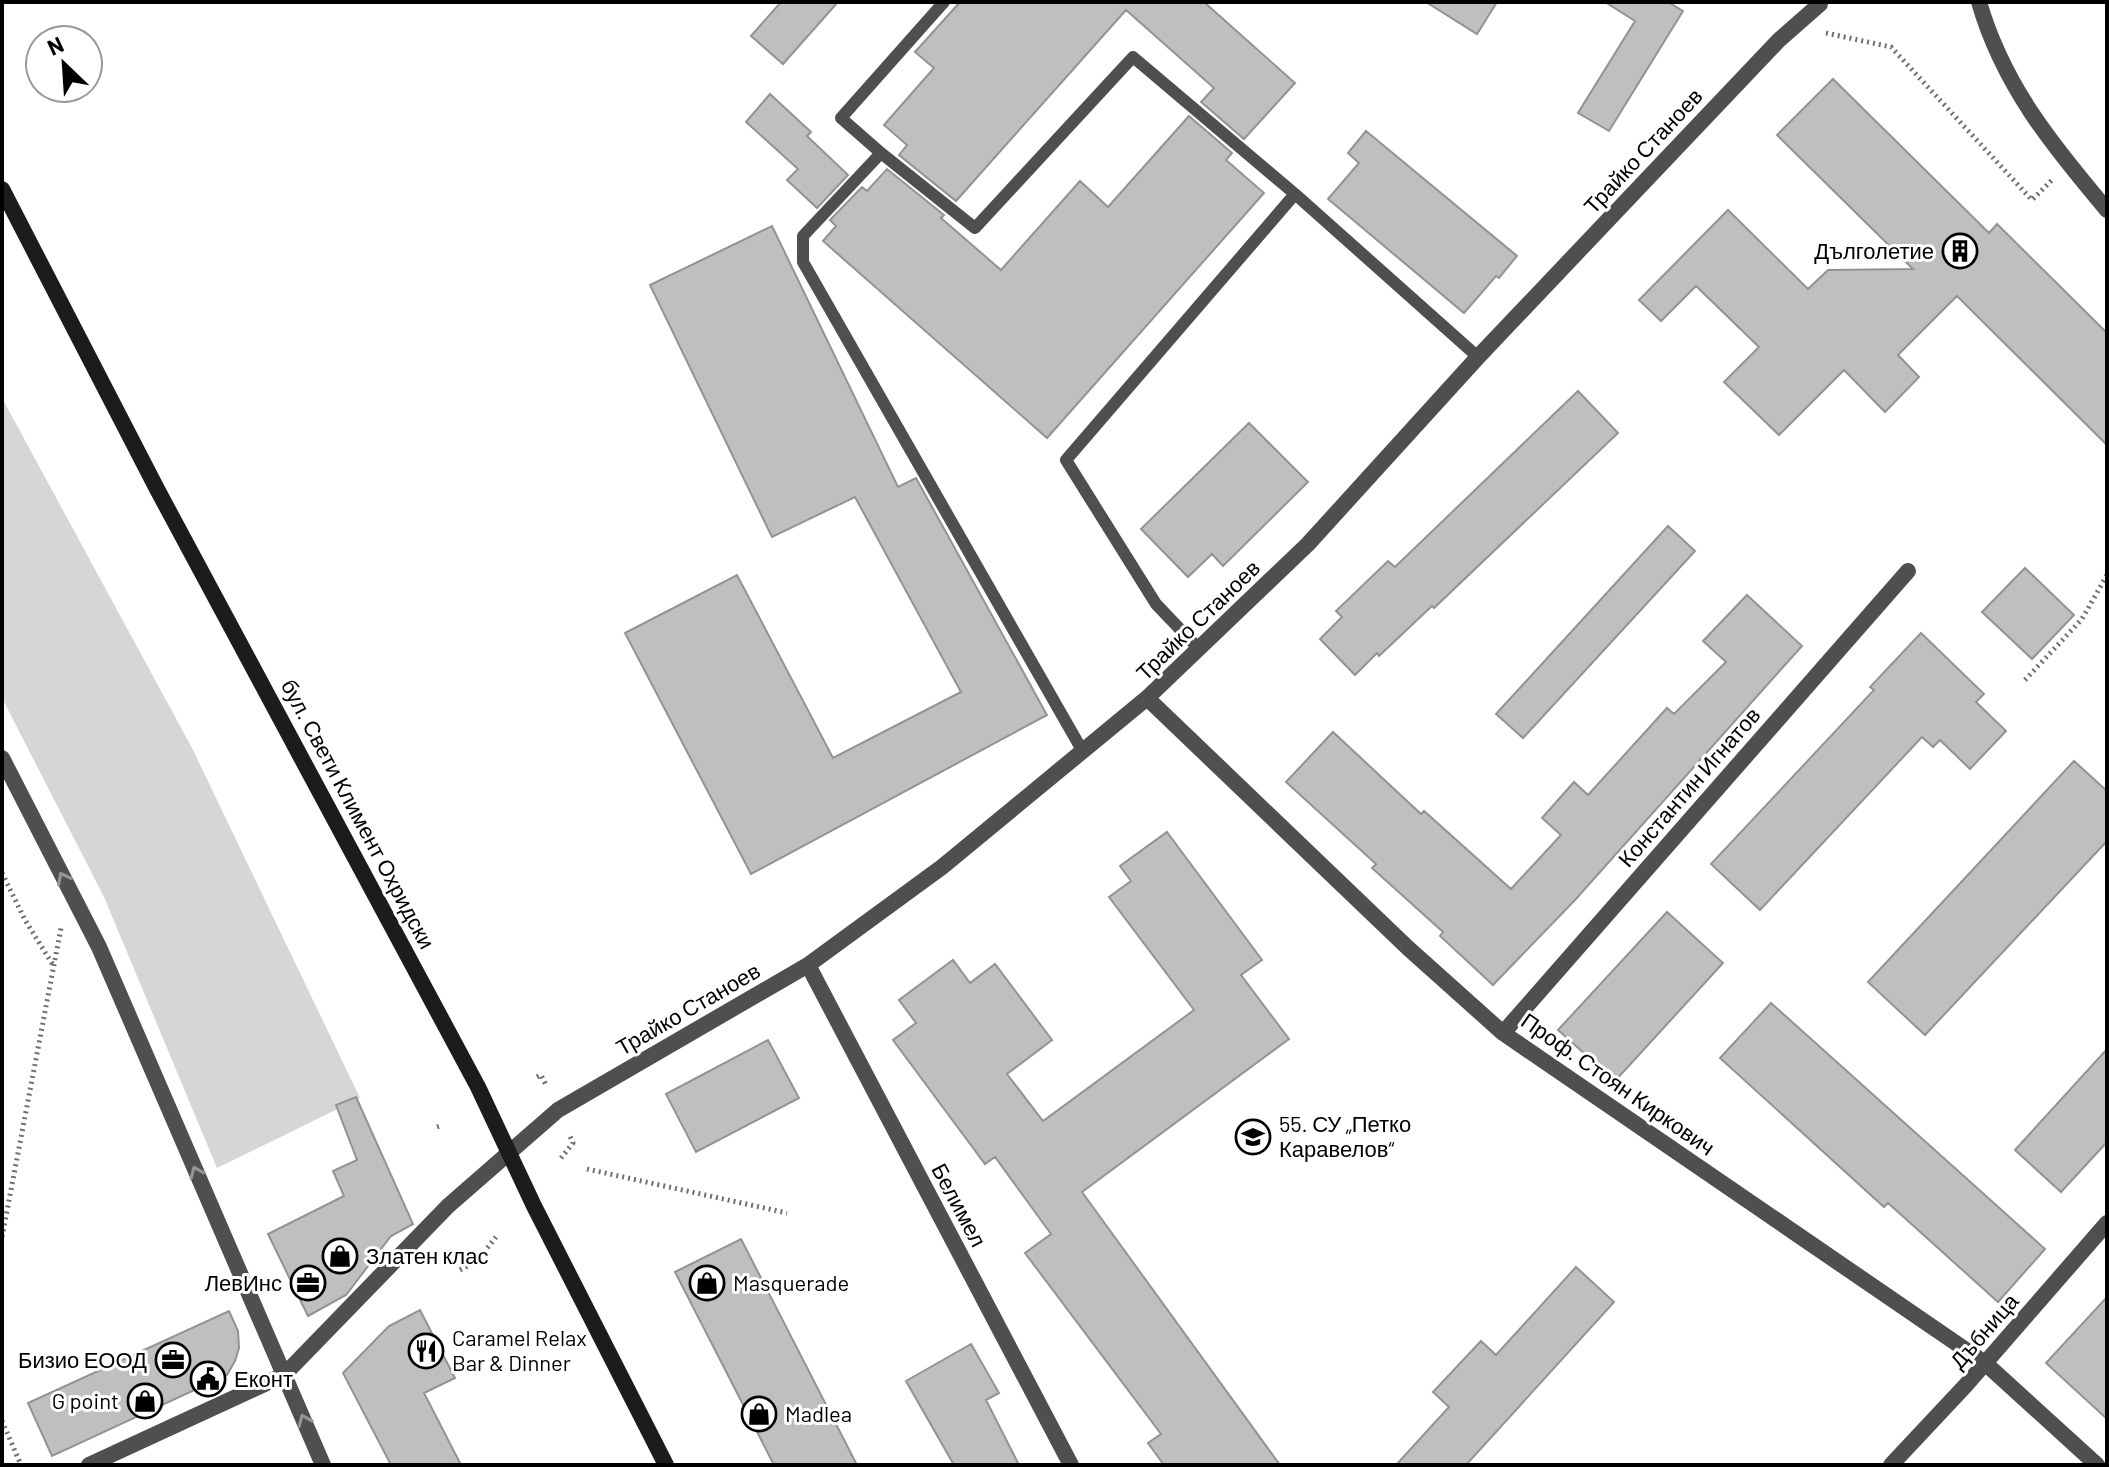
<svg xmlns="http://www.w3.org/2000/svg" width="2109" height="1467" font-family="Barlow,sans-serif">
<rect width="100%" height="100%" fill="#fff"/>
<!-- green -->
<path fill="#d6d6d6" d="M2 398 192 748 360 1098 217 1168 104 897 2 698Z"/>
<!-- building -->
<path fill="#bfbfbf" stroke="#939393" stroke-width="2" d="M781 2H838L783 64 751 36Z
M960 2H1204L1295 83 1244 139 1201 102 1214 88 1126 10 956 201 899 155 907 145 884 125 934 68 915 52Z
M1426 2H1497L1477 34Z
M1605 2H1668L1683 11 1609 131 1578 113 1635 21Z
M1833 79 1989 233 1997 224 2107 333V445L1957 296 1898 355 1919 377 1885 412 1844 370 1779 435 1724 382 1759 347 1696 286 1661 321 1639 300 1728 210 1808 289 1828 270 1913 269 1777 135Z
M770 94 811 132 807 136 848 175 817 208 787 180 798 169 746 122Z
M1189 116 1232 153 1226 160 1264 193 1047 438 823 241 836 226 830 220 862 187 867 191 887 169 944 215 941 218 1001 270 1080 181 1108 207Z
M1366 131 1517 256 1499 278 1496 276 1464 313 1328 199 1359 163 1348 153Z
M772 226 898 487 916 478 1047 715 751 874 625 633 737 575 833 758 961 692 855 497 772 537 650 285Z
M1578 391 1618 433 1434 608 1432 606 1379 656 1377 653 1355 675 1320 639 1342 617 1336 611 1388 561 1395 567Z
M1249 423 1308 482 1223 566 1212 554 1188 577 1141 529Z
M1668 526 1695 551 1523 738 1496 714Z
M2025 568 2074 615 2032 659 1982 612Z
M1747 595 1802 646 1575 900 1493 985 1440 936 1443 932 1372 868 1376 864 1286 782 1333 732 1421 814 1424 811 1511 889 1561 835 1542 818 1574 782 1588 795 1667 708 1674 714 1726 662 1703 641Z
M1921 633 1984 694 1976 702 2006 731 1970 769 1940 740 1933 747 1922 737 1760 910 1711 864 1874 690 1870 687Z
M2074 761 2107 791V841L1925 1035 1868 982Z
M1167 832 1262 960 1241 975 1289 1039 1082 1192 1280 1465H1164L1148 1443 1161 1434 1025 1253 1051 1234 995 1157 985 1164 893 1040 916 1023 899 1000 953 960 970 983 995 964 1052 1040 1007 1074 1043 1121 1194 1010 1109 897 1131 881 1120 866Z
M1667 912 1723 963 1615 1081 1558 1030Z
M1771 1003 2045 1249 1998 1302 1888 1203 1884 1207 1720 1058Z
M768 1040 799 1098 696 1152 666 1094Z
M2107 1049V1142L2061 1192 2015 1150Z
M356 1097 413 1224 391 1236 346 1295 308 1316 268 1234 344 1196 333 1171 357 1160 336 1105Z
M741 1239 857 1465H774L675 1272Z
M1576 1267 1614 1302 1466 1465H1396L1449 1407 1433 1392 1481 1341 1496 1355Z
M2107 1297V1419L2046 1363Z
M420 1310 455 1378 424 1393 461 1465H391L343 1373 389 1326Z
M229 1311 238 1331 239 1348 235 1361 227 1375 52 1456 28 1403Z
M971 1344 999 1393 986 1400 1019 1465H954L906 1381Z"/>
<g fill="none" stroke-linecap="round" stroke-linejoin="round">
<!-- path -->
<path stroke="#717171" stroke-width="5" stroke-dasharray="2 4" stroke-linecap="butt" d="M1826 33 1891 47 2032 200 2052 180
M2025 680 2082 619 2107 575
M2 873 25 920 53 965
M537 1077 541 1075 546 1085
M437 1127 440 1126
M561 1158 573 1143 569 1134
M587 1169 787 1213
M2 1237 61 928
M460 1270 477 1261 496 1237
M2 1421 21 1465"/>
<!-- service -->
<path stroke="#4f4f4f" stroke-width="12" d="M944 2 841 118 881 153 975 228 1133 57 1295 194 1478 357
M881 153 803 236V262L1082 750
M1199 649 1156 604 1066 460 1295 194"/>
<!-- minor -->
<path stroke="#4f4f4f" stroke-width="16" d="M1979 2C2003 85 2052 145 2107 210
M1147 698 1408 948 1503 1033 1985 1363 2097 1465
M2 758 99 947 323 1465
M808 965 1071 1465
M1503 1033 1908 571
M89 1465 284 1375 448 1206 558 1110 808 965 942 867 1147 698 1308 544 1478 357 1779 40 1820 4
M1891 1465 1966 1385 2107 1223"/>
<!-- secondary -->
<path stroke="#1c1c1c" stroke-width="16" d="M2 189 157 489 478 1087 534 1206 666 1465"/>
</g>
<!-- one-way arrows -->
<defs><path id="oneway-chevron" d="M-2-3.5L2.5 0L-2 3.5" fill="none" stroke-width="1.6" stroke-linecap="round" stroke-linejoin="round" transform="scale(2)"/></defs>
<g stroke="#959595">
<use href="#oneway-chevron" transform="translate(63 878) rotate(-117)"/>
<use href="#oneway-chevron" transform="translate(196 1172) rotate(-113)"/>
<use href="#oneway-chevron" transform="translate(304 1420) rotate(-113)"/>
</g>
<!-- icons -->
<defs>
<g id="building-ring" transform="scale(1.8)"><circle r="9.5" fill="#fff" stroke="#000" stroke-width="1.5"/><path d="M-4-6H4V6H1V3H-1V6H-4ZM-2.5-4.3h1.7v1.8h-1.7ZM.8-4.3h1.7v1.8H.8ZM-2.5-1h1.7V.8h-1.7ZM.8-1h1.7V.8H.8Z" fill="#000"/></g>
<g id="school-ring" transform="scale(1.8)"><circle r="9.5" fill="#fff" stroke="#000" stroke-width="1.5"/><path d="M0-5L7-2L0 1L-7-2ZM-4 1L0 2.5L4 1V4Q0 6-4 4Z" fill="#000"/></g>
<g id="shop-ring" transform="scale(1.8)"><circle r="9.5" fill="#fff" stroke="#000" stroke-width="1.5"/><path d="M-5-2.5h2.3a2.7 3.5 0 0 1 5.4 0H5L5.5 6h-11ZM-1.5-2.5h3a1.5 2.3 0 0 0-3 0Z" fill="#000"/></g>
<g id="office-ring" transform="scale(1.8)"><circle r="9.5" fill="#fff" stroke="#000" stroke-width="1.5"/><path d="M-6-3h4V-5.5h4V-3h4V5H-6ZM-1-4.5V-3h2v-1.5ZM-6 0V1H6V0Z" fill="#000"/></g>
<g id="restaurant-ring" transform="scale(1.8)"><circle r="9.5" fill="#fff" stroke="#000" stroke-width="1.5"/><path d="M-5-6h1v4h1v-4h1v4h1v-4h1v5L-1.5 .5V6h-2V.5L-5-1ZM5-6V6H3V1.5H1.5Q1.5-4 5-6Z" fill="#000"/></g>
<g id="civic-ring" transform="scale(1.8)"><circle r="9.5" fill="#fff" stroke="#000" stroke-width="1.5"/><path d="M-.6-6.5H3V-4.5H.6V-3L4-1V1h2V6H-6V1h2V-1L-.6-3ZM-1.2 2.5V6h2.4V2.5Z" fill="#000"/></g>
</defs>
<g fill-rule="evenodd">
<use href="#building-ring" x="1960" y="251"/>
<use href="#school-ring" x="1253" y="1137"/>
<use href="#shop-ring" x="340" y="1256"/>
<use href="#office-ring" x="308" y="1283"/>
<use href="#shop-ring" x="707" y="1283"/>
<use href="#restaurant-ring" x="426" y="1351"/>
<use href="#office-ring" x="173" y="1360"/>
<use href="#civic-ring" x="208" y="1379"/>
<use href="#shop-ring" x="145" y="1401"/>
<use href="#shop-ring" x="759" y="1414"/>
</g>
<g text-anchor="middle" stroke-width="6" stroke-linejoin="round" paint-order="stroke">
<!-- street labels -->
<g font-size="22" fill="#000" stroke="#fff">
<text transform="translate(1643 151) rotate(-47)" y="8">Трайко Станоев</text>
<text transform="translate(1198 620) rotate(-44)" y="8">Трайко Станоев</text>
<text transform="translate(1689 787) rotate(-49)" y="8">Константин Игнатов</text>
<text transform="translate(358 814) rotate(62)" y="8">бул. Свети Климент Охридски</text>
<text transform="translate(688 1009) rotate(-30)" y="8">Трайко Станоев</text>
<text transform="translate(1618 1084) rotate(35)" y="8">Проф. Стоян Киркович</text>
<text transform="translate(959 1205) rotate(62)" y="8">Белимел</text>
<text transform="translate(1984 1331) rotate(-49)" y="8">Дъбница</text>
</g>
<!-- poi labels -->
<g font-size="22" fill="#000" stroke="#fff" text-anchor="start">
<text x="1934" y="259" text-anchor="end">Дълголетие</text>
<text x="1279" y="1132">55. СУ „Петко<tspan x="1279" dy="25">Каравелов“</tspan></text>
<text x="366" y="1264">Златен клас</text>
<text x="282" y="1291" text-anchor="end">ЛевИнс</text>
<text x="733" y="1291">Masquerade</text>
<text x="452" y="1346">Caramel Relax<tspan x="452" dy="25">Bar &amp; Dinner</tspan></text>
<text x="147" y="1368" text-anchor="end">Бизио ЕООД</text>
<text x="234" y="1387">Еконт</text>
<text x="119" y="1409" text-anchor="end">G point</text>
<text x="785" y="1422">Madlea</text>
</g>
</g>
<!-- border -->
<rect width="2109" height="1467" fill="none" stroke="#000000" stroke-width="8"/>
<!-- north arrow -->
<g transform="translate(64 64) rotate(335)"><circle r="38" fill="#ffffff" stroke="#999999" stroke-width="2"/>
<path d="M0-6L14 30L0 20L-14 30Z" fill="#000000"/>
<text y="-12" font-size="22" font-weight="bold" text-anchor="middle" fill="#000000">N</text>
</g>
</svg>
